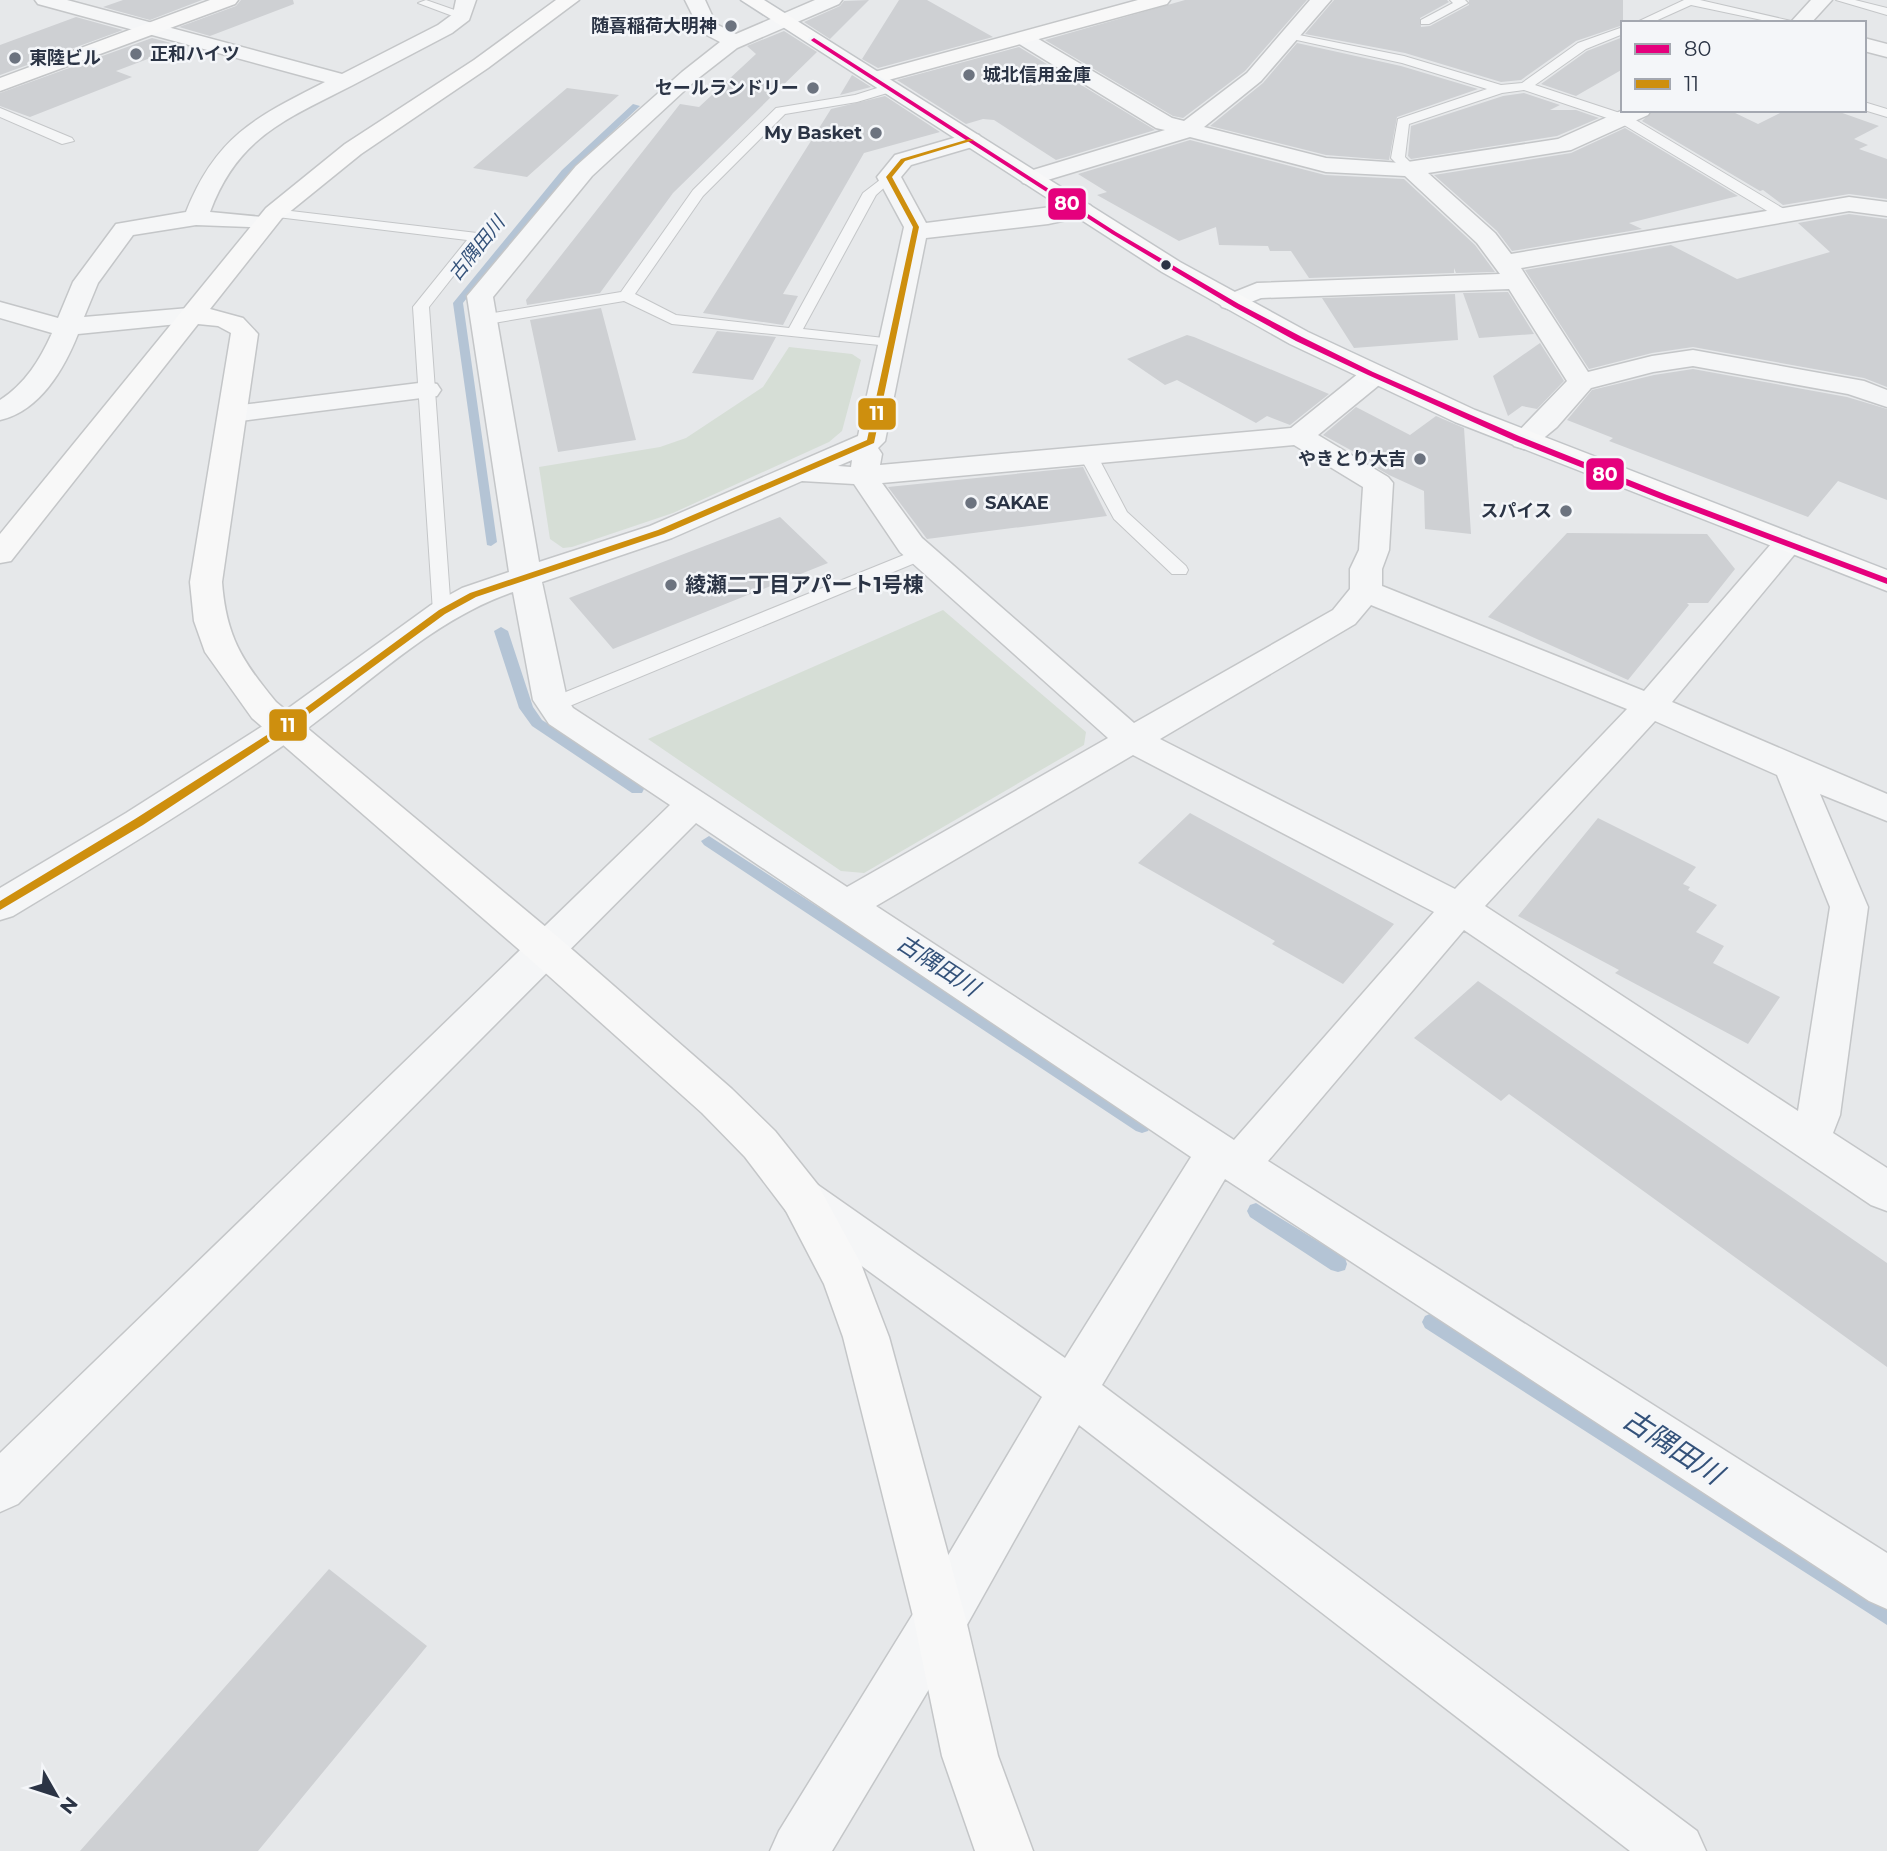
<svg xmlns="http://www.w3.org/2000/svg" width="1887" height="1851" font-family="Montserrat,'Noto Sans JP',sans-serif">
<rect width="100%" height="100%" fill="#e6e8ea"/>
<!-- green -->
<path fill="#d6ded6" d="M789 347 852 354 861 360 842 431 829 442 673 513 572 547 563 548 550 539 539 467 660 447 686 438 763 387Z
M943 610 1086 732 1084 745 864 873 841 871 648 739Z"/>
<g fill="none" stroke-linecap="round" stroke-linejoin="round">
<!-- stream -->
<path fill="#b4c4d5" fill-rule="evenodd" d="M633 104 640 106 568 174 463 303 497 542 491 546 487 545 453 303 562 170Z
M501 627 508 631 533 707 542 720 642 785 644 789 642 793H632L532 726 519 708 494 631Z
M709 836 1148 1121 1151 1126 1148 1131 1142 1133 1136 1131 704 845 701 841Z
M1256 1203 1345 1258 1347 1264 1345 1270 1338 1272 1331 1270 1250 1217 1247 1211 1250 1205Z
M1432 1313 1887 1602V1625L1425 1328 1422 1322 1425 1316Z"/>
</g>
<!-- building -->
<path fill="#ced0d3" d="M123 0H202L150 20 103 7Z
M241 0H293L294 4 210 36 179 27 236 6Z
M869 0 830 39 804 22 840 6 844 1Z
M899 0H927L993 37 878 68 862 59Z
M1185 0H1307L1245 71 1183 118 1173 116 1045 40Z
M1334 0H1447L1449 2 1420 18 1421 27 1430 26 1469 5V0H1623V25L1576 41 1521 80 1501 82 1405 53 1305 34Z
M76 17 123 30 0 75V45Z
M784 31 817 52 673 193 600 293 527 305 526 300 680 104 699 107 756 54 747 46Z
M1623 37V69L1576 96 1541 84 1587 51Z
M152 38 182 46 116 71 132 77 30 117 0 106V93Z
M1297 43 1401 66 1478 89 1397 117 1389 160 1326 155 1210 126 1263 83Z
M1019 47 1155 130 1056 160 994 120 983 119 966 124 897 80Z
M852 75 871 87 840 95Z
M567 88 619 95 527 177 473 168Z
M1524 93 1560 105 1550 110H1576L1599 118 1557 136 1411 159 1408 156 1411 126 1503 96Z
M885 96 940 132 864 153 783 294 798 296 783 325 703 313 831 109Z
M1653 110H1729L1758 124 1786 110H1834L1879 126 1854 139 1868 145 1859 149 1887 159V199L1849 194 1783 205 1763 190 1760 191 1642 121Z
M1625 128 1738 196 1629 223 1642 229 1512 251 1497 231 1434 175 1571 153Z
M1190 140 1325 175 1404 179 1475 245 1495 272 1456 273 1454 268V273L1309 278 1291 251H1270L1268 246 1219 245 1216 227 1179 241 1097 195 1107 192 1078 174Z
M1849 214 1887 219V387L1864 378 1693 347 1652 353 1589 369 1525 270 1671 245 1737 279 1830 252 1798 223Z
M1508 292 1534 334 1479 338 1463 293Z
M1455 294 1458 340 1354 348 1322 298Z
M601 308 636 440 558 452 530 320Z
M717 331 776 337 753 380 692 373Z
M1187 335 1194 337 1329 394 1290 425 1267 416 1256 423 1177 380 1165 385 1127 359Z
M1540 343 1564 381 1537 409 1522 406 1508 416 1493 376Z
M1693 369 1847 397 1887 409V500L1838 481 1808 517 1609 441 1613 438 1567 420 1592 390 1654 375Z
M1356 407 1410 435 1436 416 1464 428 1471 534 1425 529 1424 491 1389 475 1377 468 1380 466 1323 435Z
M1083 467 1107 516 927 539 888 487Z
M780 517 828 563 613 649 569 598Z
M1567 533 1707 534 1735 569 1708 603H1687L1689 605 1628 680 1488 617Z
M1190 813 1394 924 1343 984 1272 944 1275 941 1138 863Z
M1598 818 1696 867 1683 884 1690 887 1688 890 1717 905 1696 932 1724 946 1713 963 1780 997 1748 1044 1615 973 1619 970 1518 916Z
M1478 981 1887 1263V1367L1509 1094 1501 1101 1414 1038Z
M329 1569 427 1646 258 1851H80Z"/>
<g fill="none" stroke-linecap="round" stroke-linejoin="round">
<!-- lane casing -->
<g stroke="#c4c6c8" stroke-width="2">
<path id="lane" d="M426 0 466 14 468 16 458 18 418 3Z
M1450 0H1465L1468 3 1429 24H1421V20L1453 3Z
M1684 0H1700L1800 23H1776L1691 5 1651 23H1635Z
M1836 0H1855L1887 8V15Z
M1623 27V34L1586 49 1535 85 1629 116 1789 212V218H1779L1619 122 1524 90 1502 93 1409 124 1405 157 1417 169 1405 172 1391 158 1398 119 1487 89 1402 63 1283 37 1289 33 1404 56 1501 85 1522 83 1578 43Z
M890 84 896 88 894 91 857 102 785 114 703 196 635 294 676 315 789 328 863 193 889 173 896 177 876 195 803 329 893 339 899 341V347L672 324 624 301 482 325 474 320 482 315 621 292 693 190 776 108 855 95Z
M1864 102 1887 109V117L1864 110Z
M0 108 72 138 74 141 62 144 0 117Z
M274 209 477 233 484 237 429 307 451 612 449 616 442 618 433 612 413 307 467 240 269 216V210Z
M1087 448 1096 453 1127 512 1186 566 1188 570 1186 574H1172L1114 519 1078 453Z
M921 548 927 550 930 554 927 558 560 710 553 712 543 705 546 700Z"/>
</g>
<!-- street casing -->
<g stroke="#c4c6c8" stroke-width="3">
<path id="street" d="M35 0H67L342 74 438 25 453 14 456 0H476L469 20 452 33C419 50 386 68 353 85 287 119 238 136 210 212L273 218 276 223 273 228 196 225 133 235 98 283 84 317 189 308 198 310 202 316 198 322 78 334C64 369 40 411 0 420V400C25 384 40 360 52 333L0 318V302L58 318 73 282 116 224 186 212C216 136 256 117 325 82L38 4Z
M685 0H705L716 24 736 34 815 0H842L839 4 737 48 696 80 592 176 493 297 539 562 650 526 858 436 904 227 877 177 895 155 971 133 979 135 982 140 979 145 911 165 901 177 926 223 1082 203 1090 205 1094 210 1090 215 1048 224 926 238 885 441 878 448 882 454 880 465 1291 428 1364 369H1384L1388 375 1384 381 1318 435 1388 477 1393 483 1389 550 1382 569V586L1644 691 1778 536 1789 534 1800 536 1804 543 1672 702 1887 794V821L1820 794 1868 907 1840 1115 1833 1133 1887 1168V1211L1871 1205 1464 930 1268 1161 1887 1553V1609L1869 1601 1225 1179 1102 1385 1697 1831 1706 1851H1630L1079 1425 959 1639 832 1851H770L779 1831 921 1601 1042 1397 786 1211 780 1198 786 1185 802 1179 818 1185 1065 1358 1191 1157 696 823 18 1504 0 1512V1453L670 805 549 724 533 700 513 592C431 620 366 687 297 736 205 800 109 858 13 916L0 920V888L126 813 272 720 431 605 462 588 509 572 467 296 576 166 682 72 720 42 701 32ZM1294 445 1363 487 1359 550 1350 569V589L1333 610 1134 723 922 538 882 483ZM852 460 851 467 838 466ZM802 481 854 484 900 552 1108 738 847 887 573 708 567 699 542 582 672 538ZM1371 605 1627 709 1455 889 1160 739 1355 624ZM1655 721 1777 775 1830 907 1798 1111 1485 906ZM1133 755 1434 912 1234 1140 876 906Z
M1310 0H1331L1261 81 1204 127 1326 158 1401 163 1558 139 1623 110H1651L1648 115 1571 150 1428 173 1495 233 1511 254 1849 197 1887 202V216L1849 211 1521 268 1588 372 1652 356 1693 350 1864 381 1887 390V407L1848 394 1693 366 1653 372 1591 388 1557 427 1534 446 1524 449 1514 446 1510 440 1567 381 1509 289 1261 298 1231 310 1222 307 1218 302 1222 297 1257 283 1500 274 1477 243 1405 176 1326 172 1190 137 1031 185 1023 183 1019 178 1023 173 1165 130 1156 128 1016 42 1013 38 1016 34H1030L1172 118 1184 121 1247 73Z
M1811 0H1832L1811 23H1790Z
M1864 38 1887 44V57L1864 51Z
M427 382 437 384 441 390 437 396 233 422 223 420 219 414 223 408 233 406Z"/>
</g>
<!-- secondary casing -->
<g stroke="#c4c6c8" stroke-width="3">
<path id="secondary" d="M210 0H238L235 4 0 91V78Z
M556 0H579L488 68 361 154 282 218 210 309 243 318 258 334 222 582C226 636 242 661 276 702L559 938 732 1089 775 1131 818 1185 861 1264 889 1337 966 1620 998 1756 1033 1851H975L942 1756 914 1620 843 1337 824 1284 786 1211 745 1157 702 1113 531 960 252 718 205 652 194 621 190 582 231 333 218 326 198 324 11 561 0 563V534L266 208 345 144 474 60Z
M1138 0H1170L1167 4 881 82 874 84 863 78 867 74Z"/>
</g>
<!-- primary casing -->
<g stroke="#c2c5c8" stroke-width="3">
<path id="primary" d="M741 0H764L1180 262 1308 332 1475 410 1887 570V591L1455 422 1290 344 1162 272Z"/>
</g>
<!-- lane -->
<use href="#lane" fill="#f5f6f7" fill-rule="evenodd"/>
<!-- street -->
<use href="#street" fill="#f5f6f7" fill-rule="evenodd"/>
<!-- secondary -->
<use href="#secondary" fill="#f8f8f8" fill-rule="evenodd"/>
<!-- primary -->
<use href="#primary" fill="#f8f8f8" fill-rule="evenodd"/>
<!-- bus-1 casing -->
<g stroke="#f4f6f9" stroke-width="6">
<path id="bus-1" d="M814 38 1116 232 1239 304 1302 337 1373 372 1519 436 1667 495 1887 578V584L1661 499 1513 440 1368 375 1296 341 1234 307 1112 234 812 41 811 40Z"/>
</g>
<!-- bus-2 casing -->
<g stroke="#f4f6f9" stroke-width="6">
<path id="bus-2" d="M969 139 974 140 905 161 892 177 919 227 874 443 664 534 476 597 445 614 287 730 143 825 0 910V901L135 819 281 726 439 610 470 593 658 530 867 440 913 227 886 177 901 159Z"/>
</g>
<!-- bus-1 -->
<use href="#bus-1" fill="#e5007d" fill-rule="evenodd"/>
<!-- bus-2 -->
<use href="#bus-2" fill="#ce8f0e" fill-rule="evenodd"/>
</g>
<!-- markers -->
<g fill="#6c737f" stroke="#f4f6f9" stroke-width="2.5">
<circle cx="731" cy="26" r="7"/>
<circle cx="136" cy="54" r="7"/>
<circle cx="15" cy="58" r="7"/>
<circle cx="969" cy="75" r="7"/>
<circle cx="813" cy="88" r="7"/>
<circle cx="876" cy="133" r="7"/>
<circle cx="1420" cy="459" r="7"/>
<circle cx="971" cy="503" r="7"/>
<circle cx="1566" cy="511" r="7"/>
<circle cx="671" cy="585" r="7"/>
</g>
<circle fill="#2b3445" stroke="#f4f6f9" stroke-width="2.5" cx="1166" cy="265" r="6"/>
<g text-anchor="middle" stroke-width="5" stroke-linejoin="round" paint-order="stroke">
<!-- far-poi labels -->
<g font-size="18" font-weight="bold" fill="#2b3445" stroke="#f4f6f9" text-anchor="end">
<text x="717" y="32">随喜稲荷大明神</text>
<text x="150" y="60" text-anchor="start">正和ハイツ</text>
<text x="29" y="64" text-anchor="start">東陸ビル</text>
<text x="983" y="81" text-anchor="start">城北信用金庫</text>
<text x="799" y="94">セールランドリー</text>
<text x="862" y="139">My Basket</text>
<text x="1406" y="465">やきとり大吉</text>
<text x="985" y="509" text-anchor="start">SAKAE</text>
<text x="1552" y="517">スパイス</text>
</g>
<!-- far-water labels -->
<g font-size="19" font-style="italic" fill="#34527a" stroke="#f4f6f9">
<text transform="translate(476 248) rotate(-51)" y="7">古隅田川</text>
</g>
<!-- poi labels -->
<g font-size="21" font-weight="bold" fill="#2b3445" stroke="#f4f6f9" text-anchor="start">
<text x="685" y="592">綾瀬二丁目アパート1号棟</text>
</g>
<!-- water labels -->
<g font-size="23" font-style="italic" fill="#34527a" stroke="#f4f6f9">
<text transform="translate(938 965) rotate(33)" y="8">古隅田川</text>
</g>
<!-- near-water labels -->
<g font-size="28" font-style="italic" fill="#34527a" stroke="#f4f6f9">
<text transform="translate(1673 1446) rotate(33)" y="10">古隅田川</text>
</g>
</g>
<g stroke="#f4f6f9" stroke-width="2.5">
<rect x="1047" y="187" width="40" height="34" rx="7" fill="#e5007d"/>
<rect x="857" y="397" width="40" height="34" rx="7" fill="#ce8f0e"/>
<rect x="1585" y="457" width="40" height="34" rx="7" fill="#e5007d"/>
<rect x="268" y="708" width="40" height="34" rx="7" fill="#ce8f0e"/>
</g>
<g font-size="19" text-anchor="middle" font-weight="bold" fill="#fff">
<text x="1067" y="210">80</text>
<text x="877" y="420">11</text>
<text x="1605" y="481">80</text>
<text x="288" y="732">11</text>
</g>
<!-- legend -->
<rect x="1621" y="21" width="245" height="91" fill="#f4f6f9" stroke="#a4a8b1" stroke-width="2"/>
<rect x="1635" y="44" width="35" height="10" fill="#e5007d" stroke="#a4a8b1" stroke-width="2"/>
<text x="1684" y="56" font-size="21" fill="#2b3445">80</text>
<rect x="1635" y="79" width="35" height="10" fill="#ce8f0e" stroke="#a4a8b1" stroke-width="2"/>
<text x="1684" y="91" font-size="21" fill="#2b3445">11</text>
<!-- north arrow -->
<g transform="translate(56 1795) rotate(129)" stroke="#f4f6f9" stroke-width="5" paint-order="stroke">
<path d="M0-5L12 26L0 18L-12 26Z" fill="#2b3445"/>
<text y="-10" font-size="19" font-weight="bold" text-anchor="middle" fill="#2b3445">N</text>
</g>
</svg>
